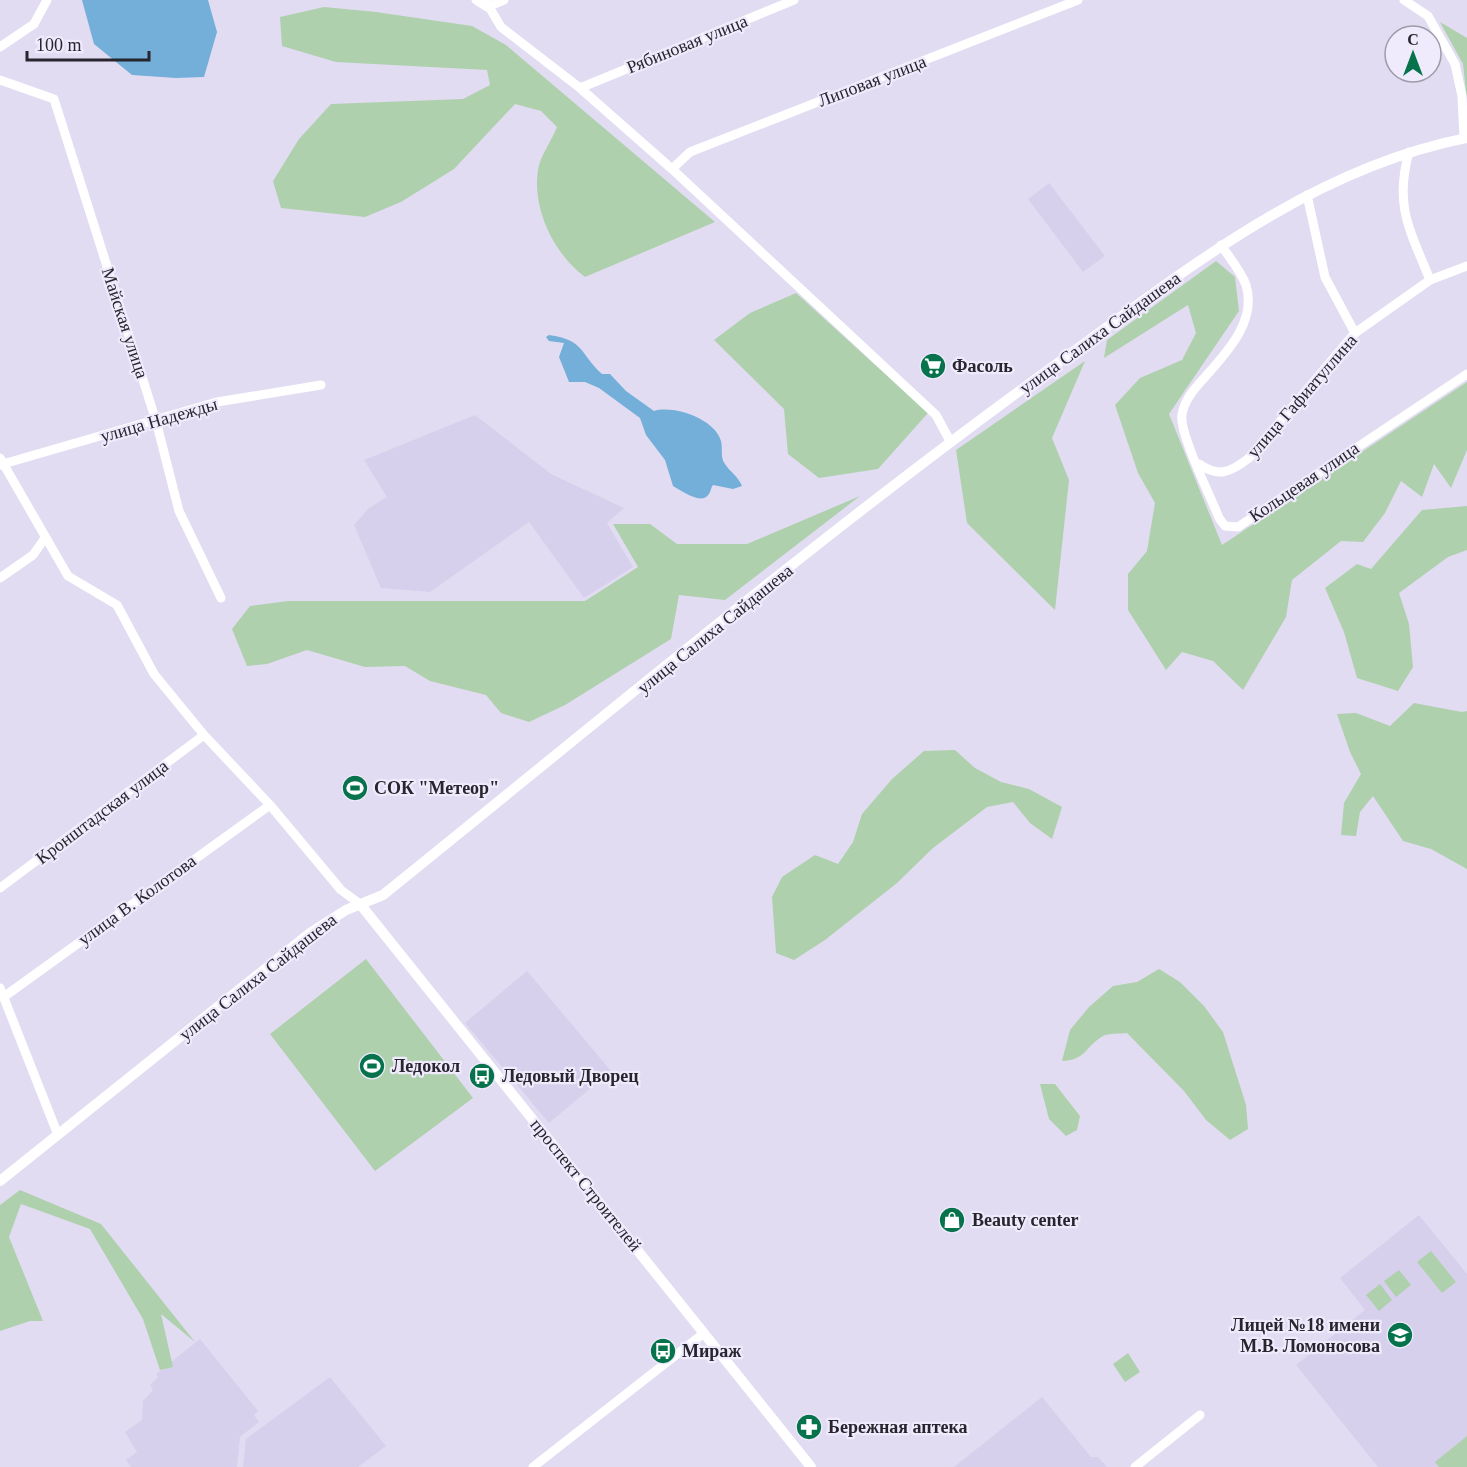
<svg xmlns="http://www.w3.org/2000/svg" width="1467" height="1467" font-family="'Times New Roman',serif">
<rect width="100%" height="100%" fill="#e2dcf2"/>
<!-- built -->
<path fill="#d6d0ec" d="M1049 183 1105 256 1083 272 1028 199Z
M475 415 551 474 624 508 607 523 633 567 584 598 529 522 430 592 381 588 354 525 369 508 387 497 364 460Z
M527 971 611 1071 549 1123 465 1023Z
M1419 1215 1467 1274V1467H1378L1296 1365 1365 1310 1340 1278Z
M200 1339 258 1411 254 1415 259 1422 240 1437 237 1467H131L126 1460 137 1452 125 1432 142 1420 143 1401 153 1390 150 1385 158 1377 156 1374Z
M330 1377 386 1446 358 1467H243L246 1439Z
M1042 1397 1091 1457H1098L1107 1467H954Z"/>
<!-- green -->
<path fill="#aed0ad" d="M324 7 376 12 472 26 506 45 715 222 585 277C554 254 532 209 538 170 540 156 552 140 557 127L541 111 515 104 454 169 401 202 365 217 281 208 273 181 299 139 331 104 463 99 490 85 487 70 336 62 282 46 280 17Z
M1440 22 1467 38V100L1463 64Z
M1216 261 1235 277 1239 311 1169 414 1222 545 1467 382V450L1451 488 1434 464 1422 497 1401 481 1385 513 1363 542 1341 541 1292 580 1286 617 1243 690 1213 661 1182 652 1166 670 1128 610V574L1147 551 1155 503 1138 473 1115 405 1140 378 1182 360 1196 333 1188 305 1104 358 1107 340Z
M796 293 928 413 878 469 819 478 788 454 784 409 714 340 750 313Z
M1085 361 1052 438 1069 480 1055 610 967 523 956 450Z
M860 496 725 600 679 595 671 639 565 705 529 722 501 713 486 695 430 681 405 666 365 667 307 650 267 664 247 666 232 629 250 606 288 601H585L638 567 613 524H650L677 544H747Z
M1467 506V550L1448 557 1399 593 1409 624 1413 667 1398 691 1357 678 1344 632 1325 588 1357 564 1371 569 1422 510Z
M1414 703 1462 712 1467 711V869L1431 849 1403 841 1373 796 1360 812 1356 836 1341 835 1344 803 1361 774 1350 752 1337 714 1356 713 1390 726Z
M955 750 975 768 1001 782 1029 789 1062 807 1052 839 1030 823 1013 802 987 807 962 826 933 848 897 883 825 940 794 960 776 953 772 897 782 877 815 855 838 864 853 842 862 814 892 779 924 751Z
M366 959 473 1098 375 1171 270 1034Z
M1159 969 1180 982 1204 1006 1223 1032 1246 1105 1248 1129 1230 1140 1206 1120 1184 1091 1127 1033C1120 1034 1109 1033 1103 1036 1085 1046 1087 1060 1062 1061L1070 1030 1089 1007 1113 986 1137 982Z
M1040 1084H1055L1080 1116 1077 1130 1066 1136 1049 1119Z
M20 1190 101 1224 195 1342 161 1314 173 1367 160 1370 143 1319 90 1229 21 1204 9 1237 43 1321H30L0 1331V1205Z
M1431 1251 1456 1282 1442 1293 1417 1262Z
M1399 1270 1411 1285 1396 1297 1384 1281Z
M1380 1284 1392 1300 1379 1311 1366 1295Z
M1128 1353 1140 1372 1125 1382 1113 1364Z
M1467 1436V1467H1439L1435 1462Z"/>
<!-- water -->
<path fill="#73afd9" d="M82 0H208L217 32 204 77 176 78 132 75 94 44Z
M549 335C585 340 579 353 602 374H610L626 391 654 411C674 405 715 419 721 441 723 449 720 458 725 464 730 472 738 476 742 486L733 489 713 485C711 487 711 491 709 494 701 506 681 490 673 486L665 460 646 435 640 418 599 388 585 382H569L559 357 564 343 549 341 546 337Z"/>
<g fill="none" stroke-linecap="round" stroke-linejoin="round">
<!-- minor -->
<path stroke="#fff" stroke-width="9" d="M476 0 487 7 504 0
M485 0 501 27 580 88 672 169 936 415 950 441
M1404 0 1428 16 1455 64 1462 96 1464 138
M0 47 34 24 47 0
M0 80 54 99 156 421 179 511 221 598
M580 88 794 0
M1409 152C1394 206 1410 230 1430 280
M672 169 690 152 1078 0
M1307 195 1325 277 1355 333
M1221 245C1229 257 1241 271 1246 285 1257 321 1227 352 1205 377 1195 388 1184 400 1182 415 1179 433 1211 497 1219 518L1225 526 1238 527 1467 374
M0 458 68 576 117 605 154 674 204 735 270 805 341 890 360 904
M1199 464C1219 478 1231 472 1249 458L1355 333 1430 280 1467 266
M0 465 217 402 321 385
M0 578 33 555 45 538
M0 888 204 735
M0 988 58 1135
M5 996 270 805
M533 1467 704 1333
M1135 1467 1200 1415"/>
<!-- tertiary -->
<path stroke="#fff" stroke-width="10" d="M360 904 811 1467
M0 1181 310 933 346 910 383 895C605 716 824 532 1055 365 1182 273 1309 169 1467 138"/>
</g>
<!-- icons -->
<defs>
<g id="supermarket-disc" transform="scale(1.35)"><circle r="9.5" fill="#06734c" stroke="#efeafc"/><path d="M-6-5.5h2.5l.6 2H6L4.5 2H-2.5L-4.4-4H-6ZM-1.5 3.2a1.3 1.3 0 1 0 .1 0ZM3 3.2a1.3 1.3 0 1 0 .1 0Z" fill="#fff"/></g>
<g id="stadium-disc" transform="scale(1.35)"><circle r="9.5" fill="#06734c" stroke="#efeafc"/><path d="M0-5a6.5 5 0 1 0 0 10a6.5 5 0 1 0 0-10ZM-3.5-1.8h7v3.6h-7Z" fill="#fff"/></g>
<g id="bus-disc" transform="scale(1.35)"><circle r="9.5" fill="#06734c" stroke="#efeafc"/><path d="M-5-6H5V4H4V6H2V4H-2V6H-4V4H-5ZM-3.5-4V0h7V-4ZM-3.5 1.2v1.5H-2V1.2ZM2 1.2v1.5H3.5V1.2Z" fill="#fff"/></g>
<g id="shop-disc" transform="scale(1.35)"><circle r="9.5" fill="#06734c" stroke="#efeafc"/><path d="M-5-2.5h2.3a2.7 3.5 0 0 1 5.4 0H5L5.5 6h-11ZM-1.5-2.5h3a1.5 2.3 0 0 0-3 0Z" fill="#fff"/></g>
<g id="school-disc" transform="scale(1.35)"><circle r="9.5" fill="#06734c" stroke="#efeafc"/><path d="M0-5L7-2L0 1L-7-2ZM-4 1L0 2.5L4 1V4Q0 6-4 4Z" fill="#fff"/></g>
<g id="pharmacy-disc" transform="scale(1.35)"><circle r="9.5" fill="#06734c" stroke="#efeafc"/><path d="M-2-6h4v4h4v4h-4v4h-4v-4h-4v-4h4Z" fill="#fff"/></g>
</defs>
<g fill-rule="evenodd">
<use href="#supermarket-disc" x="933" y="366"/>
<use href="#stadium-disc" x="355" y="788"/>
<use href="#stadium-disc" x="372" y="1066"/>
<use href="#bus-disc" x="482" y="1076"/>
<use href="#shop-disc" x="952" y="1220"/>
<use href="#school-disc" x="1400" y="1335"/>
<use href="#bus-disc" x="663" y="1351"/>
<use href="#pharmacy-disc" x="809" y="1427"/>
</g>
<g text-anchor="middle" stroke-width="4.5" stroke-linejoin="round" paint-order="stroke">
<!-- street labels -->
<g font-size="18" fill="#27252d" stroke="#efeafc">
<text transform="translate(687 44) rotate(-22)" y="6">Рябиновая улица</text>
<text transform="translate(872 81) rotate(-21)" y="6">Липовая улица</text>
<text transform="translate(125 323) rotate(72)" y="6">Майская улица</text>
<text transform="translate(1100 333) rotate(-36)" y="6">улица Салиха Сайдашева</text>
<text transform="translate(1302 396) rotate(-49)" y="6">улица Гафиатуллина</text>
<text transform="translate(159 420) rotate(-16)" y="6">улица Надежды</text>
<text transform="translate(1304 482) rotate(-34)" y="6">Кольцевая улица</text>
<text transform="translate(715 629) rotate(-39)" y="6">улица Салиха Сайдашева</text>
<text transform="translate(102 812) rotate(-37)" y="6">Кронштадская улица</text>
<text transform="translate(137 900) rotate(-36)" y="6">улица В. Колотова</text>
<text transform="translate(258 977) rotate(-38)" y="6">улица Салиха Сайдашева</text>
<text transform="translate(586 1185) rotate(51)" y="6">проспект Строителей</text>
</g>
<!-- poi labels -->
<g font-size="18" font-weight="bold" fill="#27252d" stroke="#efeafc" text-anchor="start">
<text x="952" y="372">Фасоль</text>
<text x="374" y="794">СОК "Метеор"</text>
<text x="392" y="1072">Ледокол</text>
<text x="502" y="1082">Ледовый Дворец</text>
<text x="972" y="1226">Beauty center</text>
<text x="1380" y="1331" text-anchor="end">Лицей №18 имени<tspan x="1380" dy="21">М.В. Ломоносова</tspan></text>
<text x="682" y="1357">Мираж</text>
<text x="828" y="1433">Бережная аптека</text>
</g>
</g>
<!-- north arrow -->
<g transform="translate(1413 54)"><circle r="28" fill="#efeafc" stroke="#9f9ba9" stroke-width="1.5"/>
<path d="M0-4.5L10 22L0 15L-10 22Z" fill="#06734c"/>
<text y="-9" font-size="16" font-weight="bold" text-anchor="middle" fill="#27252d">С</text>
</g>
<!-- scale -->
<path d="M27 51v9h122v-9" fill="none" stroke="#27252d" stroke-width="3"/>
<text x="36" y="51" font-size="18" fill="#27252d" stroke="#efeafc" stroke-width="4.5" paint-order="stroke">100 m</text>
</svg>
